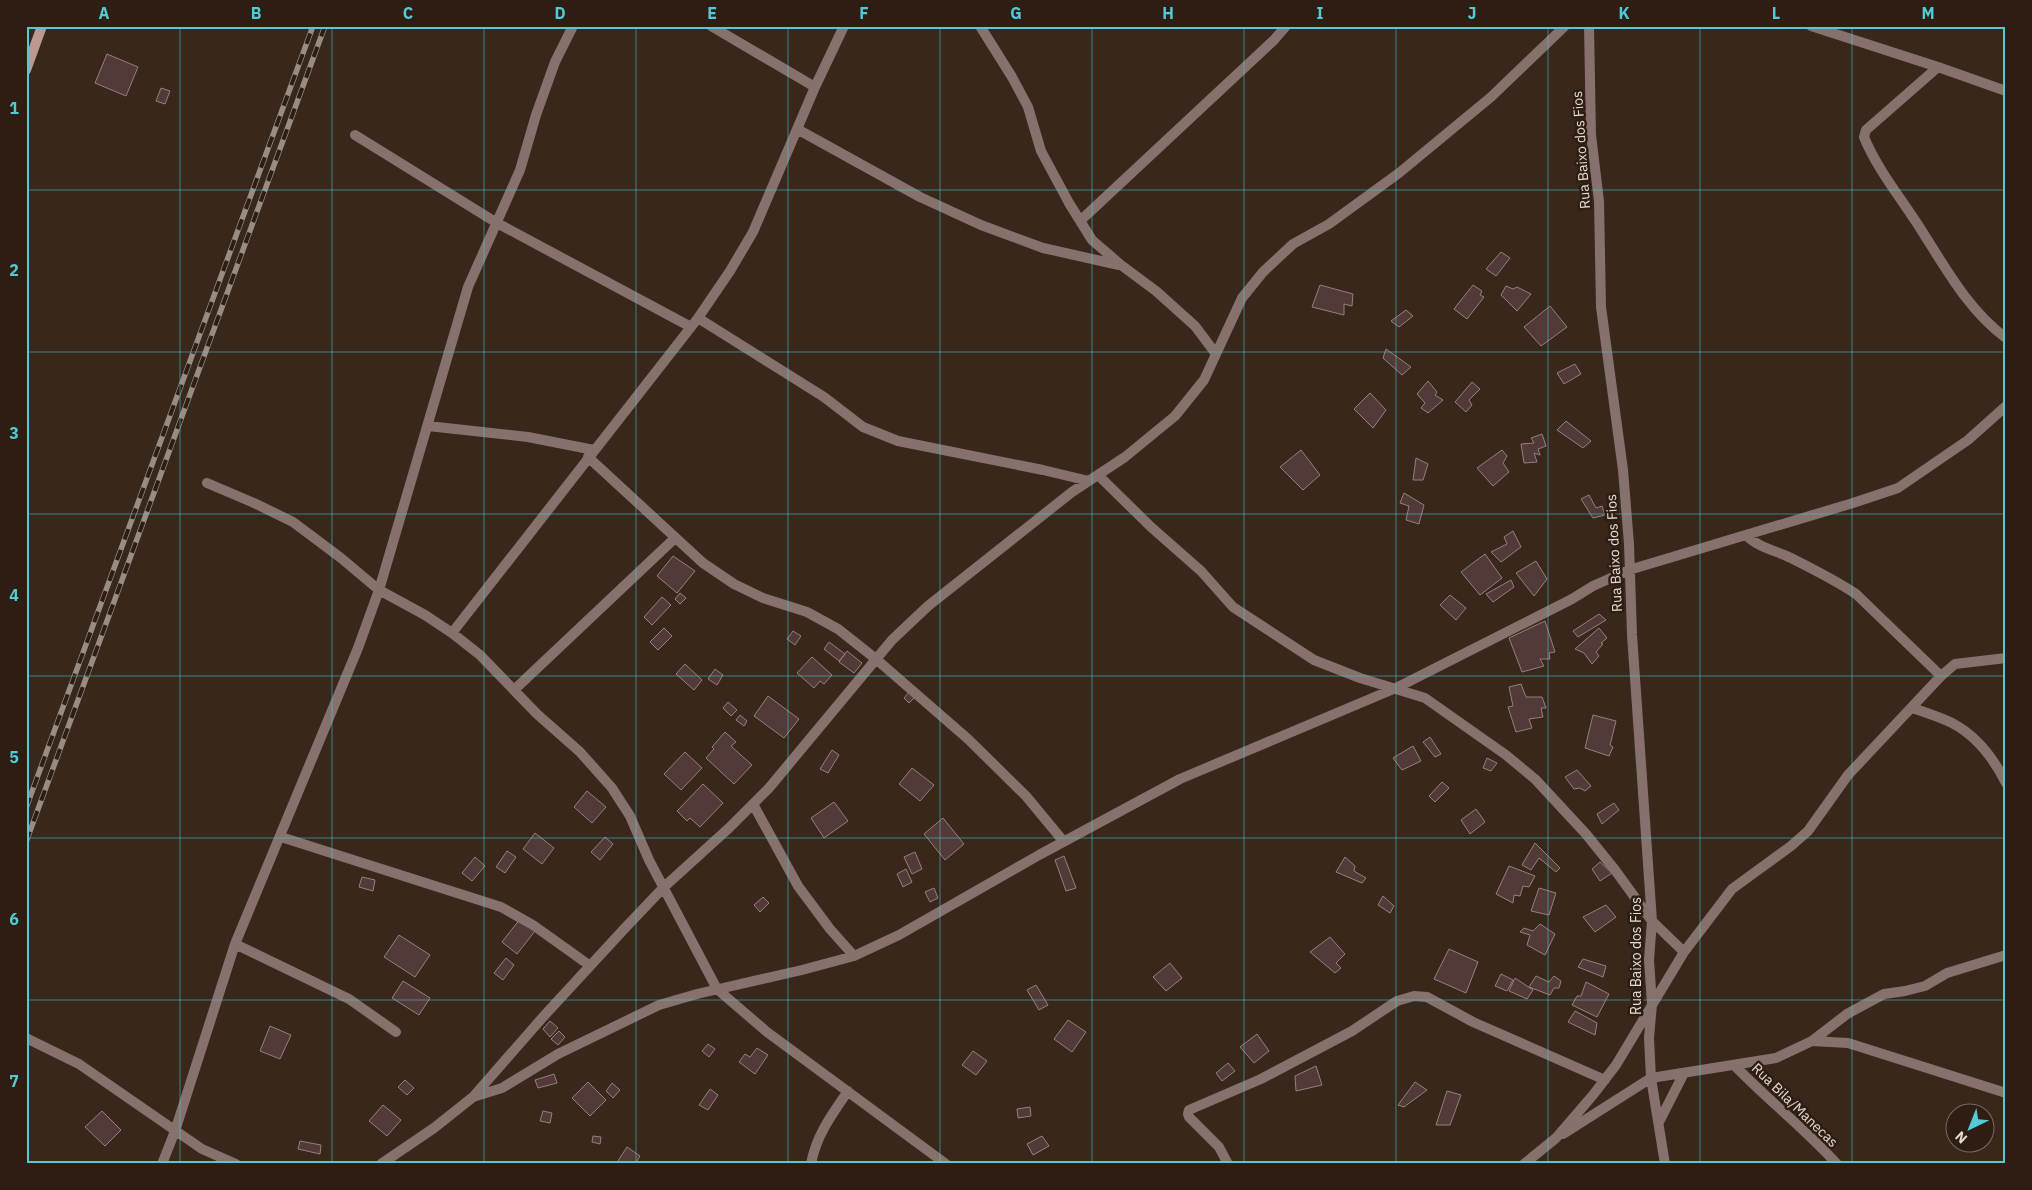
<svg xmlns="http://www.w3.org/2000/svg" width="2032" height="1190" font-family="'IBM Plex Sans',sans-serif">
<rect width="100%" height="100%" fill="#38271b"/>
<!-- building -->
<path fill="#513a37" stroke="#9a7f7c" d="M107 54 138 67 126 96 95 83Z
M161 88 170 91 165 104 156 101Z
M1501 252 1510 258 1496 276 1486 269Z
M1320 285 1353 294 1352 306 1344 304V315L1312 307Z
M1473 285 1482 291 1480 295 1484 297 1467 319 1454 309Z
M1506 286 1513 289 1517 287 1531 294 1517 311 1501 295Z
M1550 306 1567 327 1541 346 1524 327Z
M1406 310 1413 316 1399 327 1391 321Z
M1386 349 1411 367 1402 375 1383 358Z
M1575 364 1581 374 1564 384 1557 373Z
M1428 381 1437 392 1435 395 1443 400 1428 413 1421 408 1425 403 1417 394Z
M1472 382 1480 389 1469 400 1472 405 1466 412 1455 402Z
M1370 393 1386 410 1373 428 1354 409Z
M1566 421 1591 441 1583 448 1557 430Z
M1542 434 1546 446 1538 449 1540 455 1534 453 1537 462 1524 463 1521 444 1534 443 1531 438Z
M1301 450 1320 475 1303 490 1280 467Z
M1502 450 1507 456 1503 463 1509 472 1493 486 1477 468Z
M1416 458 1428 464 1423 480H1413Z
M1404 493 1424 505 1419 524 1406 520 1409 506 1400 503Z
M1589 495 1596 508 1602 506 1605 515 1593 518 1581 499Z
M1513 531 1521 547 1501 562 1491 552 1507 544 1504 537Z
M1485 554 1502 578 1480 595 1461 572Z
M673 556 695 571 677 593 657 576Z
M1536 561 1547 579 1534 596 1516 573Z
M1511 580 1514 587 1493 602 1486 594Z
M680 593 686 598 680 604 675 599Z
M1450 595 1466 608 1456 620 1440 605Z
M662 597 671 605 652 625 644 617Z
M1599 614 1606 620 1578 637 1573 631Z
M1545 621 1555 652 1549 653 1550 659H1540L1544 666 1522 672 1509 638Z
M664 628 672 636 658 650 650 642Z
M1599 628 1607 638 1601 643 1603 644 1596 652 1599 656 1592 664 1584 653 1575 649Z
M793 631 801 636 795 645 787 639Z
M829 642 845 654 839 661 824 649Z
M847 651 862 663 854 673 839 662Z
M812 657 832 675 824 684 820 681 814 688 797 673Z
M685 664 702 680 694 690 676 674Z
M715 669 723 675 717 685 708 679Z
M1521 684 1526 697H1542L1546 708H1541L1543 717 1529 719 1532 728 1516 732 1508 707 1513 706 1509 687Z
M910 691 916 696 909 703 904 698Z
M768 696 799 719 784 738 754 716Z
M728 702 737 710 731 716 723 708Z
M740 715 747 721 744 726 736 720Z
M1593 715 1616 721 1610 745 1613 747 1609 756 1585 748Z
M725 732 736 742 731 746 752 765 734 784 706 758 714 749 712 747Z
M1430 737 1441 754 1435 757 1423 742Z
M1413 746 1421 761 1402 770 1393 758Z
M832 750 839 755 828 773 820 769Z
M685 752 702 768 681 790 664 774Z
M1487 758 1497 763 1491 771 1483 768Z
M912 768 934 785 920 801 899 784Z
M1577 770 1591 786 1585 791 1580 788 1574 789 1565 777Z
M1442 782 1449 788 1435 802 1429 796Z
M703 784 723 803 700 827 690 818 687 821 677 811Z
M587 791 606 807 592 823 574 807Z
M834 802 848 821 824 838 811 818Z
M1614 803 1619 810 1602 824 1597 814Z
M1476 809 1485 822 1470 834 1461 820Z
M943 818 964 844 945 860 924 834Z
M535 833 554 848 542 864 523 849Z
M605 837 613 844 600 860 591 852Z
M1535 843 1560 868 1556 872 1539 858 1531 870 1522 865Z
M507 851 516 857 505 873 496 867Z
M915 852 922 869 912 874 904 857Z
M1064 856 1076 888 1066 891 1055 860Z
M475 857 485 866 472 881 462 873Z
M1345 857 1355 866 1354 871 1366 878 1362 883 1336 872Z
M1600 862 1612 873 1600 881 1592 869Z
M1509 866 1535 876 1529 887 1523 886 1520 896 1514 895 1513 903 1496 894Z
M906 869 912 882 903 887 897 874Z
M362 877 375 880 373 891 359 887Z
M934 888 938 898 930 902 925 892Z
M1539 888 1556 893 1549 915 1531 911Z
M1383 896 1394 906 1390 913 1378 905Z
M763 897 769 903 760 912 754 905Z
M1606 905 1616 917 1595 932 1583 917Z
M520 919 535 931 517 954 502 942Z
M1540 924 1555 934 1545 955 1527 945 1530 935 1520 932 1524 928 1533 931Z
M399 935 430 955 415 977 384 957Z
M1330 937 1345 954 1336 963 1341 968 1335 973 1310 952Z
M1449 949 1478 962 1466 993 1434 979Z
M506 958 514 965 503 980 494 973Z
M1583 959 1606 966 1603 977 1578 967Z
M1170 963 1182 978 1166 991 1153 977Z
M1501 974 1513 980 1507 991 1495 986Z
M1536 976 1549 982 1554 976 1561 981 1559 988H1554L1550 995 1529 987Z
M1515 978 1533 990 1527 999 1509 991Z
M403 981 430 998 419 1015 392 998Z
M1586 982 1609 994 1597 1017 1572 1005 1577 996H1581Z
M1036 985 1048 1005 1039 1010 1027 990Z
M1575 1011 1597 1023 1595 1035 1568 1022Z
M1068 1020 1086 1032 1072 1052 1054 1039Z
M550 1021 558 1028 550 1037 543 1029Z
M270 1026 291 1035 280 1059 260 1051Z
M559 1031 565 1037 558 1045 551 1039Z
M1257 1034 1269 1051 1254 1063 1240 1047Z
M708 1044 715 1049 709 1057 702 1051Z
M757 1048 768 1055 755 1074 739 1062 745 1054 750 1057Z
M973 1051 987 1061 976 1075 962 1065Z
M1228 1063 1235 1071 1222 1081 1216 1073Z
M1316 1066 1322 1085 1296 1091 1295 1076Z
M554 1074 557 1083 538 1088 535 1080Z
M405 1080 414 1088 407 1095 398 1087Z
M588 1082 606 1100 590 1116 572 1098Z
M1415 1082 1427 1090 1404 1107 1398 1105Z
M612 1083 620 1090 613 1098 606 1091Z
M710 1089 718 1095 708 1110 699 1105Z
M1447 1091 1461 1095 1450 1125H1436Z
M383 1105 401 1120 387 1136 369 1121Z
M1030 1107 1031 1116 1018 1118 1017 1109Z
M102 1111 121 1130 105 1146 85 1127Z
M543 1111 552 1113 550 1123 540 1121Z
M593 1136 601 1137 600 1144 592 1142Z
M1042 1136 1049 1146 1033 1155 1027 1144Z
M300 1141 321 1145 320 1154 298 1149Z
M627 1147 640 1156 635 1164H616Z"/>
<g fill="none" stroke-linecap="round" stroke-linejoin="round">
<!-- street -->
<path stroke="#87716c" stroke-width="10" d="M711 26 815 87
M980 26 1012 77 1028 107 1041 151 1069 203 1092 240 1121 265 1156 291 1195 326 1216 354
M1589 26 1591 135 1599 201 1601 307 1623 470 1629 544 1632 635 1652 921 1649 960 1652 1004 1649 1038 1651 1078 1665 1164
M1811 26 1938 67 2006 91
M1938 67 1866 130 1864 137C1877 169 1901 198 1920 228 1945 267 1968 310 2006 338
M797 129 920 197 981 225 1043 248 1119 265
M355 135 497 223 691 327
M1080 221 1274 40 1286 26
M698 318 824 397 863 427 898 441 1043 470 1089 481
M428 426 528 437 594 450
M588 457 703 563 734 584 763 598 807 612 838 629 876 659 968 739 1026 796 1064 842
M1098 475 1151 527 1201 571 1233 607 1314 660 1360 678 1425 698 1506 755 1535 779 1586 834 1615 870 1652 921 1684 952
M207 483 254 503 293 522 341 558 379 590 425 615 452 633 480 655 537 714 580 752 612 788 630 816 649 860 717 989 767 1032 946 1164
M1746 535C1757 547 1777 551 1791 558 1813 569 1835 580 1856 594L1941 676
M452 633 698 318 730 271 753 232 815 87 844 26
M514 690 675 538
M1913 708C1926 713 1940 717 1952 723 1977 736 1994 759 2006 783
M753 804 798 886 830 929 854 956
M281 837 501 907 533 925 589 965
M235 944 349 999 396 1032
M26 1038 79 1064 202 1149 236 1164
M1812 1041 1848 1043 2006 1093
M1735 1066C1768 1100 1805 1129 1837 1164
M473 1097 502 1088 558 1054 659 1005 697 994 802 970 854 956 899 935 1039 855 1180 779 1396 688 1572 599 1593 586 1629 570 1853 503 1898 488 1968 440 2006 406
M1659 1122 1684 1073
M1563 1134 1651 1078 1776 1058 1812 1041 1847 1014 1884 994 1905 991 1925 986 1947 973 2006 955
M162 1164 175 1131 235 944 358 648 379 590 468 287 520 170 536 115 555 62 573 26
M381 1164 434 1128 473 1097 543 1017 625 928 664 887 729 828 769 788 892 640 928 606 1072 492 1125 457 1175 416 1204 380 1242 298 1263 272 1293 244 1329 224 1399 173 1491 97 1565 26
M811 1164C816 1136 832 1114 848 1091
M1228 1164 1219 1147 1189 1117 1188 1114 1189 1110 1261 1079 1352 1031 1397 1001 1414 996 1427 997 1473 1022 1605 1080
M1524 1164 1556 1138 1593 1095 1616 1065 1684 952 1732 889 1791 846 1808 831 1848 775 1941 676 1955 664 2006 658"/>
<!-- secondary -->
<path stroke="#bb9990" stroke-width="10" d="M26 70 42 26"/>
<!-- rail casing -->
<g stroke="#9a8c82" stroke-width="5.5">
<path id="rail" d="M26 808 313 26
M26 842 325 26"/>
</g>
<!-- rail -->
<use href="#rail" stroke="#2e1d12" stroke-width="4" stroke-dasharray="11" stroke-linecap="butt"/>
</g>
<!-- grid -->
<path fill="none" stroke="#52cbd7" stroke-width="1" stroke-opacity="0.55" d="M180 26V1164M332 26V1164M484 26V1164M636 26V1164M788 26V1164M940 26V1164M1092 26V1164M1244 26V1164M1396 26V1164M1548 26V1164M1700 26V1164M1852 26V1164M26 190H2006M26 352H2006M26 514H2006M26 676H2006M26 838H2006M26 1000H2006"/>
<g text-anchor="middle" stroke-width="5" stroke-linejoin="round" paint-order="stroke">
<!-- street labels -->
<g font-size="14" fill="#e6dad2" stroke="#2e1d12">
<text transform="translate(1581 150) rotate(-94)" y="5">Rua Baixo dos Fios</text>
<text transform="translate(1614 553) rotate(-93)" y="5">Rua Baixo dos Fios</text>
<text transform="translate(1636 956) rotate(-90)" y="5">Rua Baixo dos Fios</text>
<text transform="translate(1795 1105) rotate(44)" y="5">Rua Bila/Manecas</text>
</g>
</g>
<!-- border -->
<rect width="2032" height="1190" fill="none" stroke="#2e1d12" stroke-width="55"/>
<!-- north arrow -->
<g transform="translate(1970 1128) rotate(223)"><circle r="24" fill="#2e1d12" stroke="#78695f"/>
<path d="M0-4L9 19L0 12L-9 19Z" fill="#52cbd7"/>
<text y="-8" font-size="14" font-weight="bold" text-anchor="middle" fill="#e6dad2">N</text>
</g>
<rect x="28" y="28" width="1976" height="1134" fill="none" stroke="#52cbd7" stroke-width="2"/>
<g font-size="16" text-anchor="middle" font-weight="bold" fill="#52cbd7">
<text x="104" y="19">A</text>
<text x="256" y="19">B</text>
<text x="408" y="19">C</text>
<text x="560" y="19">D</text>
<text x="712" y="19">E</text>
<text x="864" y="19">F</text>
<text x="1016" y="19">G</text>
<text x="1168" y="19">H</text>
<text x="1320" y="19">I</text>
<text x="1472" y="19">J</text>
<text x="1624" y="19">K</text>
<text x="1776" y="19">L</text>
<text x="1928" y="19">M</text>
<text x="14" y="114">1</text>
<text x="14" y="276">2</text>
<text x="14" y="439">3</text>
<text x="14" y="601">4</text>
<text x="14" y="763">5</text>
<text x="14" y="925">6</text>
<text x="14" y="1087">7</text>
</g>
</svg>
